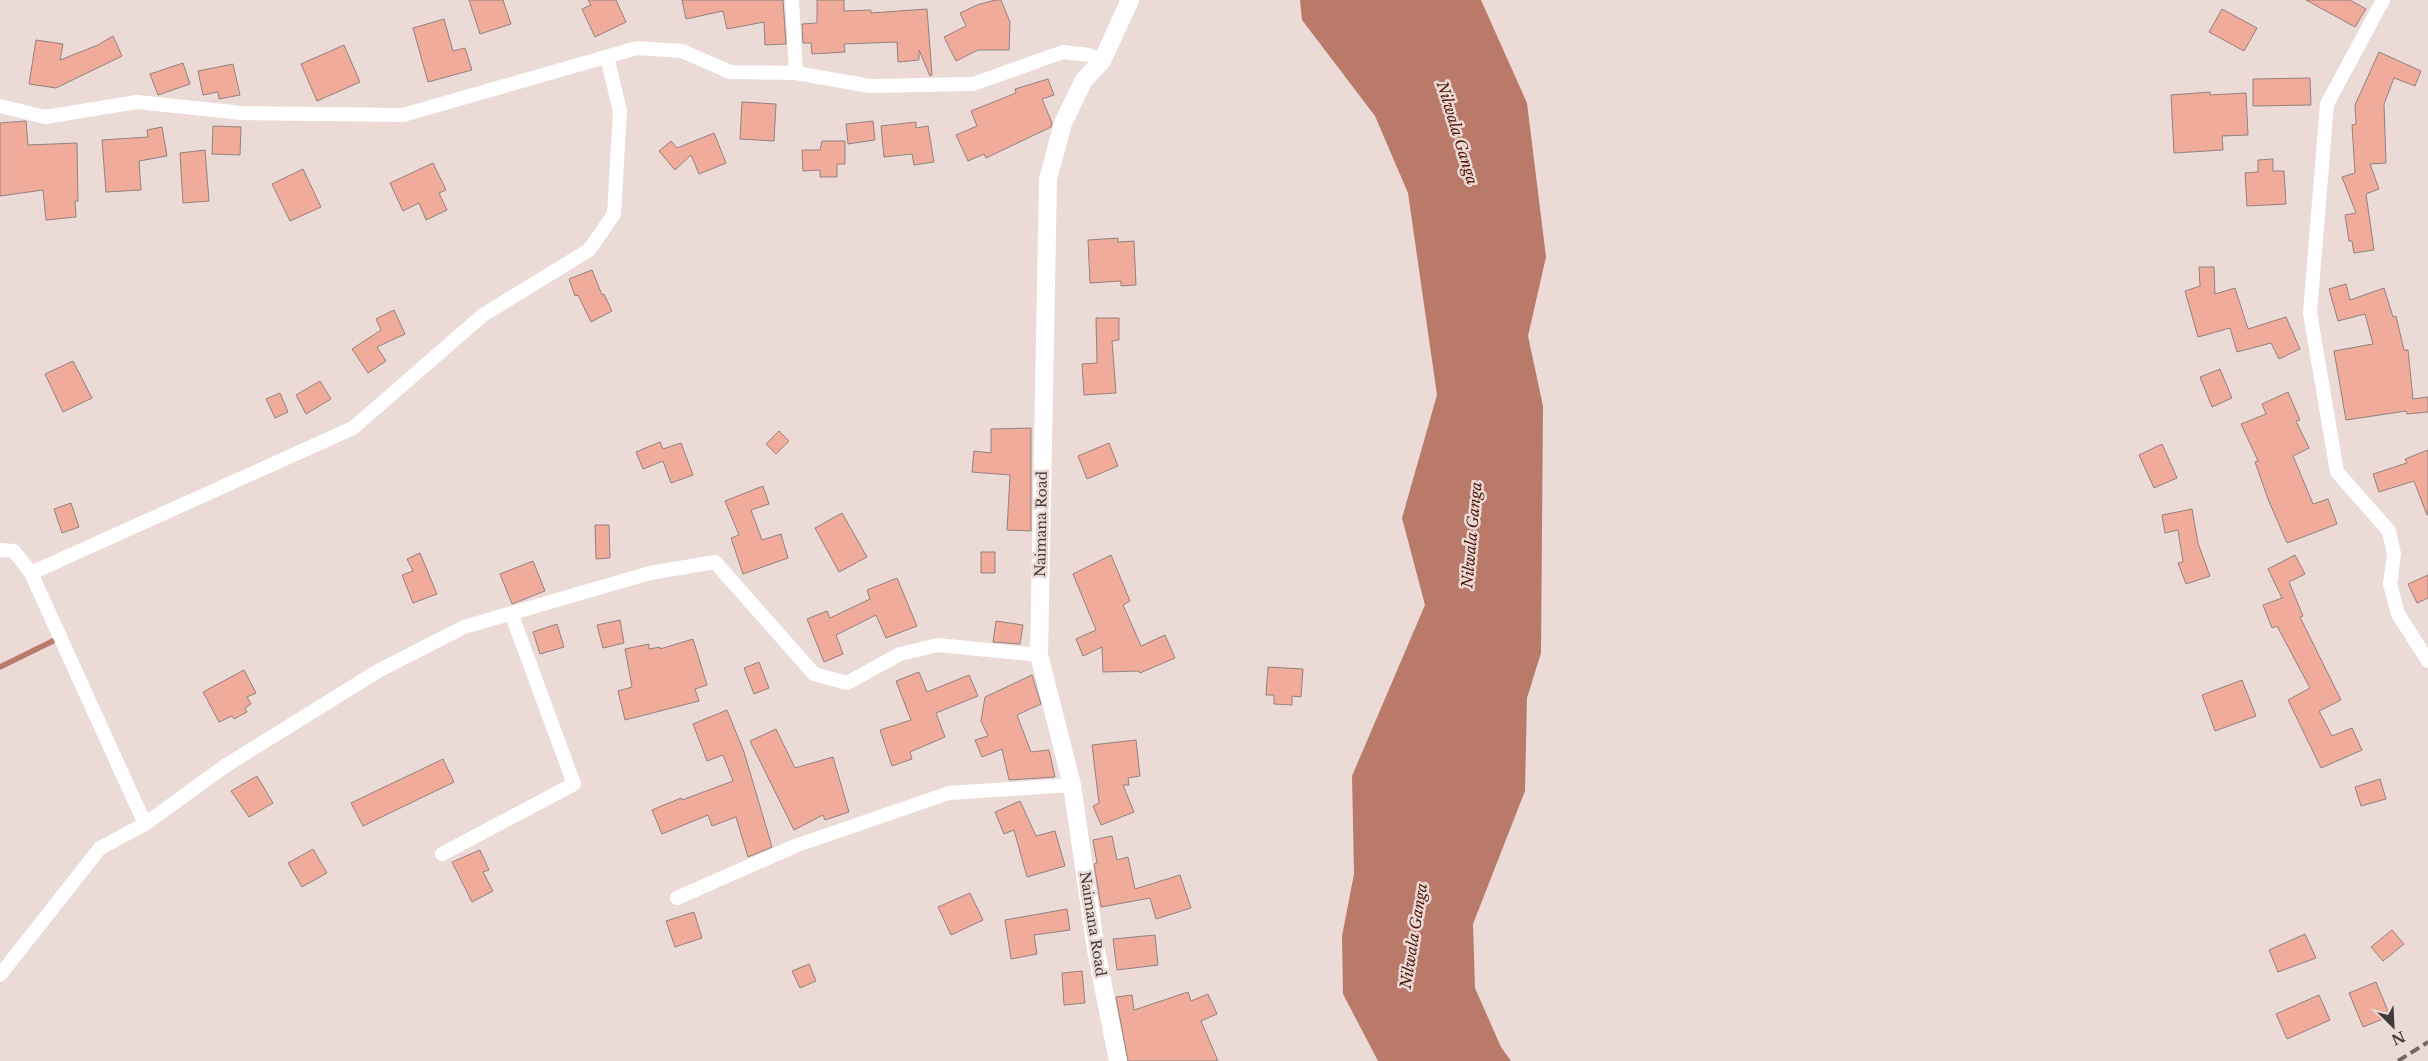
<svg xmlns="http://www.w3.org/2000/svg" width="2428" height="1061" font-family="'Libre Baskerville',serif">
<rect width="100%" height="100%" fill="#ebdad6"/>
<!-- water -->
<path fill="#ba7a6a" d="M1300 0H1481L1527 103 1546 257 1528 336 1543 406 1541 653 1527 698 1525 791 1473 924 1475 988 1501 1047 1511 1061H1378L1343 994 1342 936 1354 874 1352 776 1425 605 1402 518 1437 395 1408 193 1375 116 1302 20Z"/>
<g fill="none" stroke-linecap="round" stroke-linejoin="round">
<!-- stream -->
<path stroke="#ba7a6a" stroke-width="5.5" d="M0 667 59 638"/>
</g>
<!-- building -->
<path fill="#f0ab9a" stroke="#928380" d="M469 0H503L511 24 480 34Z
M588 0H616L626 22 595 37 582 9 591 5Z
M682 0H783L786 44 765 45 764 22 727 29 723 11 686 19Z
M817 0H844V11L871 10V13L927 9 932 75 930 76 919 50V60L898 62 897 42 844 44 845 52 812 54 811 43H803L802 24 817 23Z
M995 0H1001L1010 22 1009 50H978L956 61 944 37 966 26 960 13 977 5Z
M2306 0H2350L2366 9 2355 27Z
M2222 9 2257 28 2244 51 2209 32Z
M444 19 453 51 465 48 472 70 428 82 413 28Z
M113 36 122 56 56 88 29 84 36 40 63 44 60 60 98 45Z
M344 45 360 82 317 101 301 64Z
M2379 52 2421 71 2415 86 2394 78 2384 104 2386 163 2370 164 2379 189 2366 194 2374 250 2354 253 2352 241H2349L2345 215 2356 213 2342 177 2355 173 2352 125 2356 124 2355 105Z
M183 63 190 84 158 95 150 74Z
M233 64 240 95 219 99 218 92 203 95 198 71Z
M2310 78 2311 105 2253 106V79Z
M1048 79 1054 95 1042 99 1052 123 1051 127 986 158 984 154 968 161 956 135 977 126 971 111 1016 93 1015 89Z
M2210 92V95L2246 93 2248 135 2222 136 2223 150 2174 153 2171 95Z
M742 102 776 104 774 141 740 139Z
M26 121 28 145 77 143 78 201H75L76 217 46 220 43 190 0 196V123Z
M873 121 875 140 848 144 846 124Z
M916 122V128L928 126 934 162 914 165 912 154 884 157 881 126Z
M213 126 241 127 240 155 212 154Z
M162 127 167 156 139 161 141 190 106 192 102 140 148 137 147 130Z
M714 133 726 163 699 174 691 155 675 170 659 151 671 141 677 148Z
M822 141H845V164H837V177H820V170L803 171 802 150H820Z
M205 150 209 201 183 203 180 153Z
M2273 159V171H2284L2286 204 2247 206 2245 173 2258 172V160Z
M433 163 446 190 439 193 447 210 426 220 419 203 403 211 390 183Z
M303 169 321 207 290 221 272 184Z
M1118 238V242L1134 241 1136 285 1121 286V281L1090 283 1088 240Z
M2199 267H2214L2215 294 2235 288 2248 329 2286 317 2300 349 2279 359 2271 343 2237 352 2230 328 2198 337 2185 291 2200 286Z
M592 270 602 295 604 294 612 311 591 322 578 295 575 296 569 279Z
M2346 284 2350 300 2384 288 2393 317 2396 316 2404 350H2408L2413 399 2428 397V412L2407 414 2406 411 2346 420 2334 351 2373 344 2365 314 2338 321 2329 289Z
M394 310 405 334 377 347 386 361 368 373 352 349 381 330 376 319Z
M1096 318H1119V340L1112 341 1116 393 1084 395 1082 364 1097 363Z
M73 361 92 398 63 412 45 374Z
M2220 369 2232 398 2212 407 2200 377Z
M320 381 331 399 306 414 296 395Z
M2288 392 2300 420 2296 421 2309 448 2293 456 2313 504 2328 499 2337 524 2287 543 2268 499 2255 462 2258 461 2241 424 2266 414 2262 404Z
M280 393 288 412 275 418 266 399Z
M1031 428V531L1007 530 1010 475 972 472 974 451 991 453V429Z
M779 431 789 441 776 454 766 444Z
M660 442 663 449 681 443 693 475 671 483 663 461 643 469 636 452Z
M1109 443 1118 466 1087 479 1078 456Z
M2162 444 2177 478 2154 488 2139 455Z
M2428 450V515H2427L2414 481 2379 492 2373 474 2407 463 2405 459Z
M763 486 769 504 751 510 762 540 781 534 788 558 743 574 731 538 739 535 725 501Z
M71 503 79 527 62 533 54 509Z
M2192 509 2198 543 2210 576 2186 584 2178 563 2183 562 2178 530 2165 533 2162 515Z
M842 513 867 557 839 572 815 528Z
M595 525H609L610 558 596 559Z
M981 552H995V573H981Z
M420 553 437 594 413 603 402 575 413 571 407 559Z
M1111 555 1130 601 1123 605 1141 646 1165 635 1175 658 1140 673 1138 671 1103 672 1102 647 1083 656 1076 639 1096 630 1073 574Z
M2295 555 2305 574 2289 582 2303 616 2300 617 2341 700 2319 711 2332 736 2352 728 2362 750 2321 768 2288 700 2310 688 2277 626 2272 628 2263 605 2282 598 2268 569Z
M533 561 545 591 512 604 500 574Z
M2428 575V598L2417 603 2408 584Z
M897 578 917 626 886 638 876 615 836 635 843 654 824 662 807 619 827 611 830 618 870 599 867 590Z
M620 620 624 643 603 648 597 625Z
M996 621 1023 625 1020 644 993 642Z
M557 624 564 647 540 654 533 632Z
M693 639 707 685 695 689 699 701 625 720 618 691 632 687 625 649 649 644V649L660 647V649Z
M759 662 769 688 754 694 744 668Z
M1268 667 1303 669 1301 697 1292 696V705L1274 704V695H1266Z
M244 670 256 693 247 697 251 704 245 708 247 712 234 719 232 716 219 722 203 692Z
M919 672 927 692 969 675 978 696 936 713 945 737 910 752 912 759 892 766 880 730 911 720 896 681Z
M1032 675 1041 704 1017 715 1031 752 1049 750 1055 777 1009 780 1002 749 982 757 975 740 988 736 981 721 985 697Z
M2242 680 2256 716 2215 731 2202 695Z
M727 710 744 752 772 847 748 857 736 817 712 826 708 815 662 834 652 810 681 798 682 800 733 781 723 755 707 761 693 724Z
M776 729 795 768 833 757 849 812 825 820 823 815 794 830 750 741Z
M1136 740 1140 776 1128 778 1129 785H1123L1134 812 1101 825 1093 806 1099 803 1092 745Z
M443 759 454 782 363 826 351 803Z
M257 776 273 803 249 817 231 791Z
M2380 779 2386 799 2361 806 2355 787Z
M1020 801 1036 836 1055 831 1065 866 1027 877 1014 830 1004 834 995 812Z
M1112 836 1117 860 1128 857 1135 889 1180 875 1191 908 1156 919 1150 898 1101 907 1094 864 1097 863 1093 840Z
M313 849 327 873 302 887 288 863Z
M480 850 489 870 483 872 493 891 472 902 452 862Z
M970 893 983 920 951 935 938 907Z
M1067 909 1070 930 1034 935 1037 954 1011 959 1005 920Z
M694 912 702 938 675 947 666 921Z
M2392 930 2404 944 2383 961 2371 947Z
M2305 934 2316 958 2278 972 2269 950Z
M1155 935 1158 965 1117 970 1113 939Z
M809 964 816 981 800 988 792 971Z
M1082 971 1085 1003 1064 1005 1062 973Z
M2376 982 2390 1016 2363 1027 2349 993Z
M1188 992 1191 1001 1208 994 1217 1014 1201 1021 1218 1061H1128L1116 997 1132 995 1134 1010Z
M2319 995 2330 1020 2287 1039 2276 1014Z"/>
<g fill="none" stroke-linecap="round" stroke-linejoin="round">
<!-- minor -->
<path stroke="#fff" stroke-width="14" d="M792 0 796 73
M2383 0 2327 104 2310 313 2337 472 2389 531 2394 554 2390 584 2398 614 2428 661
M0 106 45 117 137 102 242 113 403 115 637 48 682 51 730 72 796 73 870 86 973 84 1063 52 1089 55 1102 61
M0 550 14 551 31 573 145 824
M31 573 353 428 483 315 589 250 614 214 620 111 607 57
M442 854 574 784 511 613
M677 898 795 846 949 793 1072 785
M0 975 100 848 145 824 225 766 378 671 464 627 650 573 715 562 814 674 847 683 900 654 938 645 1039 655"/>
<!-- tertiary -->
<path stroke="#fff" stroke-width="18" d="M1118 1061 1096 950 1072 785 1039 655 1048 179 1063 123 1084 80 1102 61 1130 0"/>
<!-- rail -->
<path stroke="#736966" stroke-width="4" stroke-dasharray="10 5" stroke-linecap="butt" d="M2398 1061 2428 1042"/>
</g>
<g text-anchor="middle" stroke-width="5" stroke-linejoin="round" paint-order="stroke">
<!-- street labels -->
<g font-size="14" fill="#413a38" stroke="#ebdad6">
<text transform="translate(1041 524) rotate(-89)" y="5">Naimana Road</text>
<text transform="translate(1093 924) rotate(81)" y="5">Naimana Road</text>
</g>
<!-- water labels -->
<g font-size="15" font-style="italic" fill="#4e1305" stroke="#ebdad6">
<text transform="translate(1457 133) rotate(73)" y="5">Nilwala Ganga</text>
<text transform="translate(1472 535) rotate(-85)" y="5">Nilwala Ganga</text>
<text transform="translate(1414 936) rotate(-81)" y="5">Nilwala Ganga</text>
</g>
</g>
<!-- north arrow -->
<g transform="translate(2393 1026) rotate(156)" stroke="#ebdad6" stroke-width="4" paint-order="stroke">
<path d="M0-4L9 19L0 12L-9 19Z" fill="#413a38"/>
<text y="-8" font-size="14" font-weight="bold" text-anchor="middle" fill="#413a38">N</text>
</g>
</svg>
